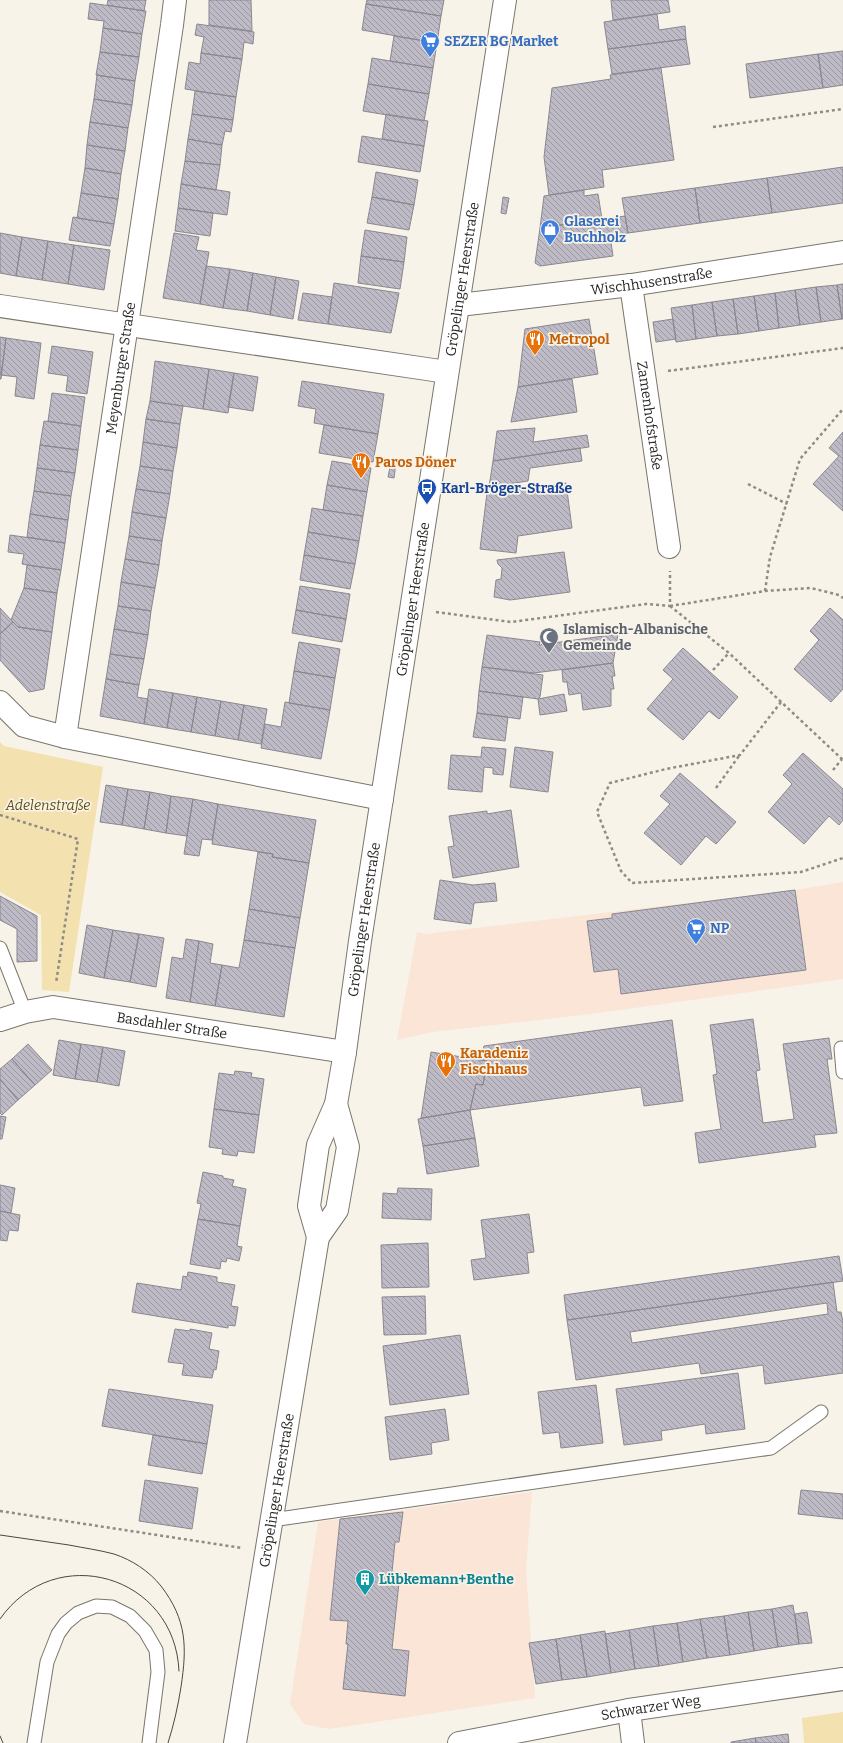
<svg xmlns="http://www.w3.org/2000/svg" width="843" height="1743" font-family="Bitter,serif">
<defs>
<pattern id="building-back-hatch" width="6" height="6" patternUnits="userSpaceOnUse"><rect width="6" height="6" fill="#bebbc6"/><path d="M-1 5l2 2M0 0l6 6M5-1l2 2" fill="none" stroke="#9a98a0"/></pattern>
</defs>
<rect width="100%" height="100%" fill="#f7f3e8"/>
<!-- commercial -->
<path fill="#fae5d7" d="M843 882V979L591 1014 432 1032 397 1040 417 932 425 934 795 890Z
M532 1492 526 1570 535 1698 329 1729 304 1724 290 1704 318 1522Z"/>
<!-- green -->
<path fill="#f3e1b0" d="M0 742 4 746 103 767 69 992 42 990 41 915 0 892Z
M843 1712V1743H804L802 1718Z"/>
<!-- building -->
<path fill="url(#building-back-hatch)" stroke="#8a8791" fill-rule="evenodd" d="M108 0H146L144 11 107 5Z
M209 0H251L252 31 209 25Z
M367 0H444L441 16 366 4Z
M611 0H668L670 12 613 20Z
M90 3 146 11 142 34 103 28 104 21 88 19Z
M366 4 441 16 437 43 362 30Z
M657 14 659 30 685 26 686 39 608 49 604 22Z
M197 24 254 32 253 44 244 42 242 59 201 53 204 37 195 35Z
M103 28 142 34 139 57 100 52Z
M394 36 437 43 433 68 390 61Z
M686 39 690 64 612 74 608 49Z
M843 51V85L823 88 818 54Z
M100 52 139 57 135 81 96 75Z
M201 53 242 59 236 97 185 89 189 62 200 64Z
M818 54 823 88 750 98 746 64Z
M372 58 433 68 429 94 368 84Z
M661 68 674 160 602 170 604 187 549 195 544 157 552 88 611 79 610 75Z
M97 75 135 81 132 105 94 99Z
M368 84 429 94 424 121 363 111Z
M195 91 236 97 233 120 192 114Z
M94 99 132 105 128 128 90 122Z
M192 114 233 120 231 132 225 131 222 145 188 139Z
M386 114 428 121 424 146 382 139Z
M90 122 128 128 125 151 87 145Z
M362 136 424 146 420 172 358 162Z
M188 139 222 145 220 165 185 161Z
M87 145 125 151 121 174 85 168Z
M185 161 220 165 216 190 181 184Z
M843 167V203L772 213 767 178Z
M85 168 121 174 118 199 81 193Z
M376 172 418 180 414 205 372 197Z
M767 178 772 213 700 223 695 188Z
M181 184 230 192 227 215 178 208Z
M695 188 700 223 628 233 622 198Z
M584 190V196L598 194 602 219 540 228 544 196Z
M81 193 118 199 114 224 77 218Z
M372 197 414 205 409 230 367 223Z
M503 197 509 198 506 214 501 213Z
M178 208 213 213 210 236 175 231Z
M625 216 628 233 610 236 613 256 540 266 535 263 540 228Z
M73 217 114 224 110 246 69 240Z
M365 230 407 237 404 262 361 256Z
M0 233 22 237 16 276 0 273Z
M174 233 199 237 196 250 209 252 200 304 163 298Z
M22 237 48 241 42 280 16 276Z
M48 241 74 245 68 284 42 280Z
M74 245 110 250 104 290 68 284Z
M361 256 404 262 400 289 358 283Z
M206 266 230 269 223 308 200 304Z
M230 269 253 273 247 311 223 308Z
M253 273 276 277 270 315 247 311Z
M276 277 299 281 293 319 270 315Z
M334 283 399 293 391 333 328 324Z
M843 284V319H842L837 285Z
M837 285 842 319 821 322 816 287Z
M816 287 821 322 800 325 795 290Z
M795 290 800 325 779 328 775 293Z
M303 293 332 297 328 324 298 320Z
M775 293 779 328 759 331 754 296Z
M754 296 759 331 738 334 733 299Z
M733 299 738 334 717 336 712 302Z
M712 302 717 336 696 339 692 305Z
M692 305 696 339 676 342 671 308Z
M589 319 598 374 518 387 525 329Z
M673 319 676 339 656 342 653 322Z
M0 337 6 338 1 379H0Z
M6 338 41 343 34 399 15 396 17 377 1 375Z
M52 346 93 352 87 394 66 391 68 376 48 373Z
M155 361 209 369 203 409 150 401Z
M209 369 234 373 228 413 203 409Z
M234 373 258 377 253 411 228 407Z
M572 379 577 412 511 422 518 387Z
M302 381 384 394 378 434 314 423 316 409 298 406Z
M52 393 85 397 81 426 48 421Z
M150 401 183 406 180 424 146 419Z
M146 419 180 424 177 448 143 442Z
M44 421 81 426 78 450 40 445Z
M324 425 378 434 373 462 319 453Z
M535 428 533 442 587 435 589 447 493 461 497 431Z
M843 432V511L813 484 839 456 829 448Z
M143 442 177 448 173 471 140 466Z
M40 445 78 450 75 473 37 468Z
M580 448 582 461 530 468 528 481 489 487 493 461Z
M332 461 371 468 367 492 327 485Z
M391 462 396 463 394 478 388 477Z
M140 466 173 471 170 494 136 489Z
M37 468 75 473 71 496 34 491Z
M566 483 572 528 518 536 516 553 480 549 487 493Z
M327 485 367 492 363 516 323 510Z
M136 489 170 494 166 518 132 512Z
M34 491 71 496 68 520 30 514Z
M312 508 363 516 359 541 308 532Z
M132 512 166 518 162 541 129 536Z
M30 514 68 520 65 543 27 537Z
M308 532 359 541 355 564 304 555Z
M10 535 65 543 61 570 22 564 24 554 8 552Z
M129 536 162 541 159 565 125 559Z
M564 552 570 592 510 600 494 597 496 580 501 579 502 568 498 564 497 560Z
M304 555 355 564 350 589 300 580Z
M125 559 159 565 155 588 121 582Z
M27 565 61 570 57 593 24 588Z
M121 582 155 588 151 611 118 606Z
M300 586 350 594 346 619 296 610Z
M24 588 57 593 52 632 18 627 11 620Z
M118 606 151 611 148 635 114 629Z
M0 608 13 622 0 634Z
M830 608 843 620V689L831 702 794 669 819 640 810 631Z
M296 610 346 619 342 642 292 633Z
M13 622 18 627 52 632 44 689 29 692 0 660V634Z
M114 629 148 635 144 659 110 654Z
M618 634 613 663 534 673 482 667 487 635 540 642 539 645Z
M299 642 340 649 335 678 294 671Z
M683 648 738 697 719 719 709 711 683 740 647 709 673 679 663 670Z
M110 654 144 659 139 685 106 679Z
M613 663 615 676H612L614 689H611V706L583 710 581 693 569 695 567 682H563L562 670Z
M482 667 543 675 540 697 538 699 479 691Z
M294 671 335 678 330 710 289 703Z
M106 679 139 685 137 697 148 699 144 724 100 716Z
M149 689 173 693 167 728 144 724Z
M479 691 523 697 520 719 477 713Z
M173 693 197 697 191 732 167 728Z
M564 694 567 711 540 715 538 699Z
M197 697 221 701 215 736 191 732Z
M221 701 244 705 238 740 215 736Z
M285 702 330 710 321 759 261 748 265 724 281 727Z
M244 705 267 709 261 744 238 740Z
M477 713 508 717 505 741 473 737Z
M482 747 506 749 503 775 493 774V768L484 767 482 792 448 789 451 755 481 757Z
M515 747 553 752 548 792 510 787Z
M803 753 843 789V820L839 825 829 816 804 844 768 812 792 784 783 775Z
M680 773 736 822 716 844 706 836 681 865 644 833 670 804 660 796Z
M106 785 128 789 122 825 100 822Z
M128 789 150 792 144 829 122 825Z
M150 792 171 796 166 833 144 829Z
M171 796 193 799 187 836 166 833Z
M193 799 218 804 212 840 202 839 199 856 184 854Z
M218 804 316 820 309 863 272 857 273 854 212 844Z
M511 810 519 867 453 878 448 847 454 846 449 816 487 811V814Z
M258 852 273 854 272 857 309 863 300 918 249 909Z
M440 880 473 885 495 883 497 901 474 903 471 924 434 919Z
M795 890 806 970 621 994 618 969 594 972 587 921 612 918V914Z
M0 896 37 916V961L17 962V929L0 920Z
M249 909 300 918 295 948 244 940Z
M87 925 113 930 104 978 79 973Z
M113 930 139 934 130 982 104 978Z
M139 934 164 938 156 987 130 982Z
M186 939 199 941 190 1002 166 998 172 957 183 959Z
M244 940 295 948 284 1017 215 1006 222 965 239 968Z
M199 941 213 944 210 963 222 965 215 1006 190 1002Z
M753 1019 760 1070 756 1071 763 1123 794 1119 783 1044 829 1038 832 1059H827L837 1133 814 1135 816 1147 699 1163 695 1133 721 1129 713 1075 717 1074 710 1025Z
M672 1020 683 1101 644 1106 641 1087 470 1110 476 1084 483 1085 487 1061 480 1060 484 1046Z
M59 1040 81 1044 75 1079 53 1075Z
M28 1044 52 1070 35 1085 12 1059Z
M81 1044 103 1047 97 1082 75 1079Z
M103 1047 125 1051 119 1086 97 1082Z
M431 1052 487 1061 483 1085 476 1084 470 1110 421 1118Z
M12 1059 35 1085 18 1100 0 1079V1069Z
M235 1071 252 1073 251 1077 264 1079 259 1115 214 1109 219 1073 234 1075Z
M0 1079 18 1100 2 1115 0 1113Z
M214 1109 259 1115 254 1153 238 1151 237 1156 222 1154 223 1149 209 1147Z
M470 1110 475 1138 423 1146 418 1119Z
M0 1116 6 1117 2 1139H0Z
M475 1138 479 1166 427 1174 423 1146Z
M203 1172 223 1176V1178L234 1180 232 1186 246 1189 240 1226 198 1219 201 1204 197 1203Z
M0 1185 15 1188 11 1213 0 1211Z
M398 1188 432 1189 431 1220 382 1218 383 1193 397 1194Z
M0 1211 20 1215 18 1231 9 1230 7 1241 0 1240Z
M529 1214 534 1252 527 1253 529 1273 474 1280 471 1260 486 1258 481 1220Z
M198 1219 240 1226 237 1246 242 1247 239 1261 227 1258 226 1262 221 1261 220 1269 190 1264Z
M428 1243 429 1287 382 1288 381 1245Z
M839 1256 843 1281 567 1320 564 1295Z
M188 1272 217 1277V1282L235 1285 231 1306 238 1307 235 1326 228 1325V1328L132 1312 137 1283 181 1290 183 1276 187 1277Z
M833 1282 837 1312H841L843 1322V1373L765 1384 763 1365 701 1374 699 1363 576 1380 567 1320ZM827 1303 828 1314 632 1343 630 1332Z
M425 1296 426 1334 384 1335 382 1297Z
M175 1329 190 1331V1329L212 1333 209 1349 219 1351 216 1370 214 1369 212 1378 182 1375 184 1364 168 1362Z
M460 1335 469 1394 390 1405 383 1346Z
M738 1373 745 1429 706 1434 705 1424 661 1431 662 1440 624 1445 616 1389Z
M596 1385 603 1443 561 1448 559 1432 543 1434 538 1392Z
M109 1389 213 1405 207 1444 102 1426Z
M445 1409 449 1440 431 1443 432 1454 390 1460 385 1417Z
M153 1435 207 1444 202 1474 148 1465Z
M145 1480 198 1488 192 1529 139 1521Z
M801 1490 843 1494V1519L798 1514Z
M403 1512 399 1542H395L392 1572 400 1573 392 1649 409 1651 405 1696 343 1689 348 1644H346L348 1621 330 1620 340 1519Z
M793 1605 799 1644 778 1647 772 1609Z
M772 1609 778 1647 754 1651 748 1612Z
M748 1612 754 1651 730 1655 724 1616Z
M807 1612 812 1643 799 1644 795 1614Z
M724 1616 730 1655 707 1658 700 1619Z
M700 1619 707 1658 683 1662 677 1623Z
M677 1623 683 1662 659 1666 653 1626Z
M653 1626 659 1666 635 1669 629 1630Z
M629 1630 635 1669 611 1673 605 1634Z
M605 1631 611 1673 587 1677 580 1635Z
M580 1635 587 1677 562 1680 556 1639Z
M556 1639 562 1680 536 1684 529 1643Z
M788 1734 789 1743H756L755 1738Z
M755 1738 756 1743H731V1742Z"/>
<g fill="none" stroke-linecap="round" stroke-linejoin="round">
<!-- service casing -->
<g stroke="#7a766d" stroke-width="15">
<path id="service" d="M0 948 25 1012
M841 1048 843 1072
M272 1520 771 1448 821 1412
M34 1743 47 1662 58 1634 66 1623 78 1613 96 1606 112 1607 130 1616 145 1631 156 1650 158 1672 149 1743"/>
</g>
<!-- minor casing -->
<g stroke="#7a766d" stroke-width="24">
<g id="minor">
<path id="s1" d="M631 285 669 547"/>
<path id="s2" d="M459 305 631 285 843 252"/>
<path d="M0 306 447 372"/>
<path d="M0 702 24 726 65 737 382 799"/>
<path id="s3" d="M65 737 172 25 175 0"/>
<path id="s4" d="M0 1020 25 1012 53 1007 345 1052"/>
<path d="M629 1710 633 1743"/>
<path id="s5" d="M459 1743 629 1710 843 1679"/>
</g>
</g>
<!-- secondary casing -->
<g stroke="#7a766d" stroke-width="24">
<g id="secondary">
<path d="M318 1237 337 1210 348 1147 336 1104"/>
<path id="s6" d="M235 1743 318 1237 309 1206 318 1145 336 1104 345 1052 360 941 505 0"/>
</g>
</g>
<!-- path -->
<path stroke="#8f8c85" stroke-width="2.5" stroke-dasharray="3 3" stroke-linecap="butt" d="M713 127 843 109
M668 371 843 348
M748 484 787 504
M765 591 770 557 800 459 843 409
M670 606 729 653 843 760
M670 606 765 591 811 588 839 595 843 598
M436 612 511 622 646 604 670 606V571
M713 670 729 653
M781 702 740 755 666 769 610 783 597 812 621 871 632 883 801 872 843 858
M833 770 842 759
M716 788 739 756
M0 815 78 839 56 983
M0 1511 242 1548"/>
<!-- service -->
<use href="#service" stroke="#fff" stroke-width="13"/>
<!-- minor -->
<use href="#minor" stroke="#fff" stroke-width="22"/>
<!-- secondary -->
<use href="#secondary" stroke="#fff" stroke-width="22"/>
<!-- tram -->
<path stroke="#4b4843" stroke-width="1" d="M0 1535C23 1538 46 1542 69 1545 84 1548 99 1550 114 1554 132 1560 149 1571 161 1586 187 1620 187 1647 181 1687 178 1706 174 1724 168 1743
M0 1619C55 1540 175 1575 179 1671
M0 1736 3 1743"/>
</g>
<!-- icons -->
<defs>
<g id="supermarket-pin" transform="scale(1)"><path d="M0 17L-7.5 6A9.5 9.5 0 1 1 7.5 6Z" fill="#3f7fe0" stroke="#f7f3e8"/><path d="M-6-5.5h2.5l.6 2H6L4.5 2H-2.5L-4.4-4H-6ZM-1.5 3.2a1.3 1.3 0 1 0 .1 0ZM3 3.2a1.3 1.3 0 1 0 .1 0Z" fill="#fff"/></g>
<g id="shop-pin" transform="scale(1)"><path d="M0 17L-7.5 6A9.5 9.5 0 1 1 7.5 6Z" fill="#3f7fe0" stroke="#f7f3e8"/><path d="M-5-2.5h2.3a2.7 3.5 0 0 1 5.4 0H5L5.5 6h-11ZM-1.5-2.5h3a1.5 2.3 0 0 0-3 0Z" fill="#fff"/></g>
<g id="restaurant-pin" transform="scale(1)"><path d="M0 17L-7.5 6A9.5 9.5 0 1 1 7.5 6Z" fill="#e8710a" stroke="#f7f3e8"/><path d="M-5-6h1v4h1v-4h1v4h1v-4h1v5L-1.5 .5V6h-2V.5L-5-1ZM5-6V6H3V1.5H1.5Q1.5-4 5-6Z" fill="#fff"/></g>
<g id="bus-pin" transform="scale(1)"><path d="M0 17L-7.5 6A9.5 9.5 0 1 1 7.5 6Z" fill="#1a4fb4" stroke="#f7f3e8"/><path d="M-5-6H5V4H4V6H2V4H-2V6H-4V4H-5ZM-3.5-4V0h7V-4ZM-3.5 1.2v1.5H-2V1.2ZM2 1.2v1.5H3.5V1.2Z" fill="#fff"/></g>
<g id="mosque-pin" transform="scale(1)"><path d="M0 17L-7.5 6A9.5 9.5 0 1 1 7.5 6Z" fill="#6b7280" stroke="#f7f3e8"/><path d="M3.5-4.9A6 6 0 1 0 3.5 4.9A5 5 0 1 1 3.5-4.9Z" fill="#fff"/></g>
<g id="building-pin" transform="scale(1)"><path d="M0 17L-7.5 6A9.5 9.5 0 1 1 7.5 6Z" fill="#0f9aa8" stroke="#f7f3e8"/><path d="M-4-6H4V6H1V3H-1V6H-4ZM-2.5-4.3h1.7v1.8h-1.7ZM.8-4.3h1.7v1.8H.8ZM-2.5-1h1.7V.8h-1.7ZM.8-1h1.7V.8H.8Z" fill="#fff"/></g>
</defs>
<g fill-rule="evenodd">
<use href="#supermarket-pin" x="430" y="41"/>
<use href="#shop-pin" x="550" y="229"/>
<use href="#restaurant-pin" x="535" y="339"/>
<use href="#restaurant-pin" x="361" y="462"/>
<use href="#bus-pin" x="427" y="488"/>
<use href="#mosque-pin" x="549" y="637"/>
<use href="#supermarket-pin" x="696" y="928"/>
<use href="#restaurant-pin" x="446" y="1061"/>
<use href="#building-pin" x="365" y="1579"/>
</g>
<g text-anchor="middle" stroke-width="3.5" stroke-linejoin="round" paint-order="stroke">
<!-- shop labels -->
<g font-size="14" font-weight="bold" fill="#366cbe" stroke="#f7f3e8" text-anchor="start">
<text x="444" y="46">SEZER BG Market</text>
<text x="564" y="226">Glaserei<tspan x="564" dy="16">Buchholz</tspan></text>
<text x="710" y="933">NP</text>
</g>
<!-- street labels -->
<g font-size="14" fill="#292723" stroke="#f7f3e8">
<text dy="5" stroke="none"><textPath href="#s6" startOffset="1486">Gröpelinger Heerstraße</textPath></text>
<text dy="5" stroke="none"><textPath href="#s2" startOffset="194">Wischhusenstraße</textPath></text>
<text dy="5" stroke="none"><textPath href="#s3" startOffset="373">Meyenburger Straße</textPath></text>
<text dy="5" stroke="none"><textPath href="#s1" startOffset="132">Zamenhofstraße</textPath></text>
<text dy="5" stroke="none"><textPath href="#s6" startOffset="1162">Gröpelinger Heerstraße</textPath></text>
<text dy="5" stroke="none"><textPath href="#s6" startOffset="838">Gröpelinger Heerstraße</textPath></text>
<text dy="5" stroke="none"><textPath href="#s4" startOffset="175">Basdahler Straße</textPath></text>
<text dy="5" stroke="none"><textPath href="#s6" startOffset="256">Gröpelinger Heerstraße</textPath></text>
<text dy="5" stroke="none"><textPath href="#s5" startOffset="195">Schwarzer Weg</textPath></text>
</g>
<!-- food labels -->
<g font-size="14" font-weight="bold" fill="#c56008" stroke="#f7f3e8" text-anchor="start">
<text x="549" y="344">Metropol</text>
<text x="375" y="467">Paros Döner</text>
<text x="460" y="1058">Karadeniz<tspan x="460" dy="16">Fischhaus</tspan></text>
</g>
<!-- transit labels -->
<g font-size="14" font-weight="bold" fill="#164399" stroke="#f7f3e8" text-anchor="start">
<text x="441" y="493">Karl-Bröger-Straße</text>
</g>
<!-- worship labels -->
<g font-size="14" font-weight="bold" fill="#5b616d" stroke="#f7f3e8" text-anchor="start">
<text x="563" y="634">Islamisch-Albanische<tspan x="563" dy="16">Gemeinde</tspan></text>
</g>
<!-- park labels -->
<g font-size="14" font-style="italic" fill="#655114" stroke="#f7f3e8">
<text x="48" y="810">Adelenstraße</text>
</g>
<!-- culture labels -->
<g font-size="14" font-weight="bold" fill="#0d838f" stroke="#f7f3e8" text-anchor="start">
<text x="379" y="1584">Lübkemann+Benthe</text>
</g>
</g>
</svg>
